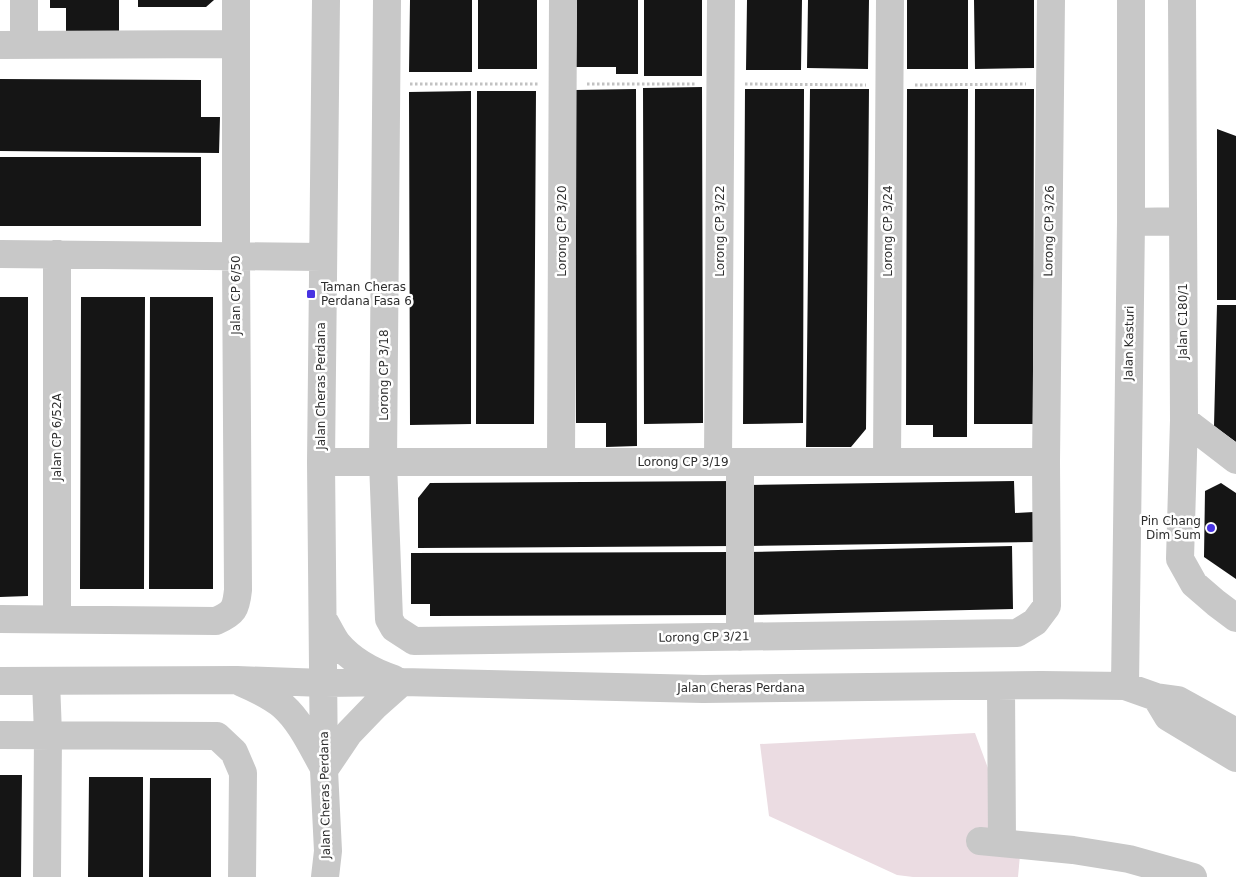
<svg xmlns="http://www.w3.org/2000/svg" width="1236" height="877" font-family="'DejaVu Sans',sans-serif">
<rect width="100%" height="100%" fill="#fff"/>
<!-- green -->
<path fill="#ebdce2" d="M975 733 1020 855 1018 877H913L897 875 769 816 760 744Z"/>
<!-- building -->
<path fill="#151515" d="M50 0H119V32H66V8H50Z
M138 0H214L206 7H138Z
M410 0H472V72H409Z
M478 0H537V69H478Z
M577 0H638V74H616V67H576Z
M644 0H702V76H644Z
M747 0H802L801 70H746Z
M808 0H869L868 69 807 68Z
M907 0H968V69H907Z
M974 0H1034V68L975 69Z
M0 79 201 80V117H220L219 153 0 151Z
M702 87 703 423 644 424 643 88Z
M636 89 637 446 606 447V423H576L575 90Z
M745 89H804L803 423 743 424Z
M810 89H869L866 429 851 447H806Z
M907 89H968L967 437H933V425H906Z
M975 89H1034L1033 424H974Z
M471 91V424L410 425 409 92Z
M477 91H536L534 424H476Z
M1217 129 1236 136V300H1217Z
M0 157H201V226H0Z
M0 297H28V596L0 597Z
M81 297H145L144 589H80Z
M150 297H213V589H149Z
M1217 305H1236V442L1214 426Z
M735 481V546L418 548V498L430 483Z
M1014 481 1015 513 1034 512V542L749 546V485Z
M1221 483 1236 493V579L1204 557 1205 491Z
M1012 546 1013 609 749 615 748 552Z
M735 552V615L430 616V604H411V553Z
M0 775H22L21 877H0Z
M89 777H143V877H88Z
M150 778H211V877H149Z"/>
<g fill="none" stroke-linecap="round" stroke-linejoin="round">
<!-- path -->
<path stroke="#c2c2c2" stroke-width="3" stroke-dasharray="2.5 2.5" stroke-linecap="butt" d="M410 84H538
M587 84H696
M745 84 866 85
M915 85 1026 84"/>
<!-- minor -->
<path stroke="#c8c8c8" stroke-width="28" d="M24 0V45
M387 0 383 462 389 619 394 628 414 641 1017 633 1035 622 1047 606 1046 462 1051 0
M1182 0 1184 420 1180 559 1194 584 1216 603 1236 618
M0 45 236 44
M1131 222 1183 221
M0 254 322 257
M1184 420 1236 460
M321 462H1046
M561 462 563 0
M718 462 721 0
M740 462V637
M887 462 890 0
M0 619 216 621C234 613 236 609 238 590L236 256V0
M57 619V254
M323 619C328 627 332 636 337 643 352 661 373 672 394 679
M0 681 237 680 324 683 402 682 703 689 1041 685 1125 686 1156 697 1178 700 1236 732
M46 681 48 734 47 877
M242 683C256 689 271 696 283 706 301 722 312 747 324 768
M1125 686 1131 222V0
M1001 687 1002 843
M1156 697 1168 717 1236 758
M0 735 217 736 234 752 243 773 242 877
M324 770 349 733 375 706 402 682
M980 841 1073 850 1129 859 1193 877
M325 877 328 851 324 770 321 462 326 0"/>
</g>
<!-- markers -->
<g fill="#4833e2" stroke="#fff" stroke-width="2">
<rect x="306" y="289" width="10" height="10" rx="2.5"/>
<circle cx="1211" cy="528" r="5"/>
</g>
<g text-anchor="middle" stroke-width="5" stroke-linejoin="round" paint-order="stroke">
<!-- street labels -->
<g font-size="12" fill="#2e2e2e" stroke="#fff">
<text transform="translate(562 231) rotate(-90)" y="4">Lorong CP 3/20</text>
<text transform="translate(720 231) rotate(-90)" y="4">Lorong CP 3/22</text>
<text transform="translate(888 231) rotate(-90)" y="4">Lorong CP 3/24</text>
<text transform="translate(1049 231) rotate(-89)" y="4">Lorong CP 3/26</text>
<text transform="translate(236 295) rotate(-90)" y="4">Jalan CP 6/50</text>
<text transform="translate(1183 321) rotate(-90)" y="4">Jalan C180/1</text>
<text transform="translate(1129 343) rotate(-89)" y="4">Jalan Kasturi</text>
<text transform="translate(384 375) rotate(-90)" y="4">Lorong CP 3/18</text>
<text transform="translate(321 386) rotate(-90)" y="4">Jalan Cheras Perdana</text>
<text transform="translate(57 437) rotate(-90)" y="4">Jalan CP 6/52A</text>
<text x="683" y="466">Lorong CP 3/19</text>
<text transform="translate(704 637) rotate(-1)" y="4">Lorong CP 3/21</text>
<text x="741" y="692">Jalan Cheras Perdana</text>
<text transform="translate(325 795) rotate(-91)" y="4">Jalan Cheras Perdana</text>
</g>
<!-- poi labels -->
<g font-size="12" fill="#2e2e2e" stroke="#fff" text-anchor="start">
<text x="321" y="291">Taman Cheras<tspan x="321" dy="14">Perdana Fasa 6</tspan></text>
<text x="1201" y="525" text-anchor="end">Pin Chang<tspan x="1201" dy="14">Dim Sum</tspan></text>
</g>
</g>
</svg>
